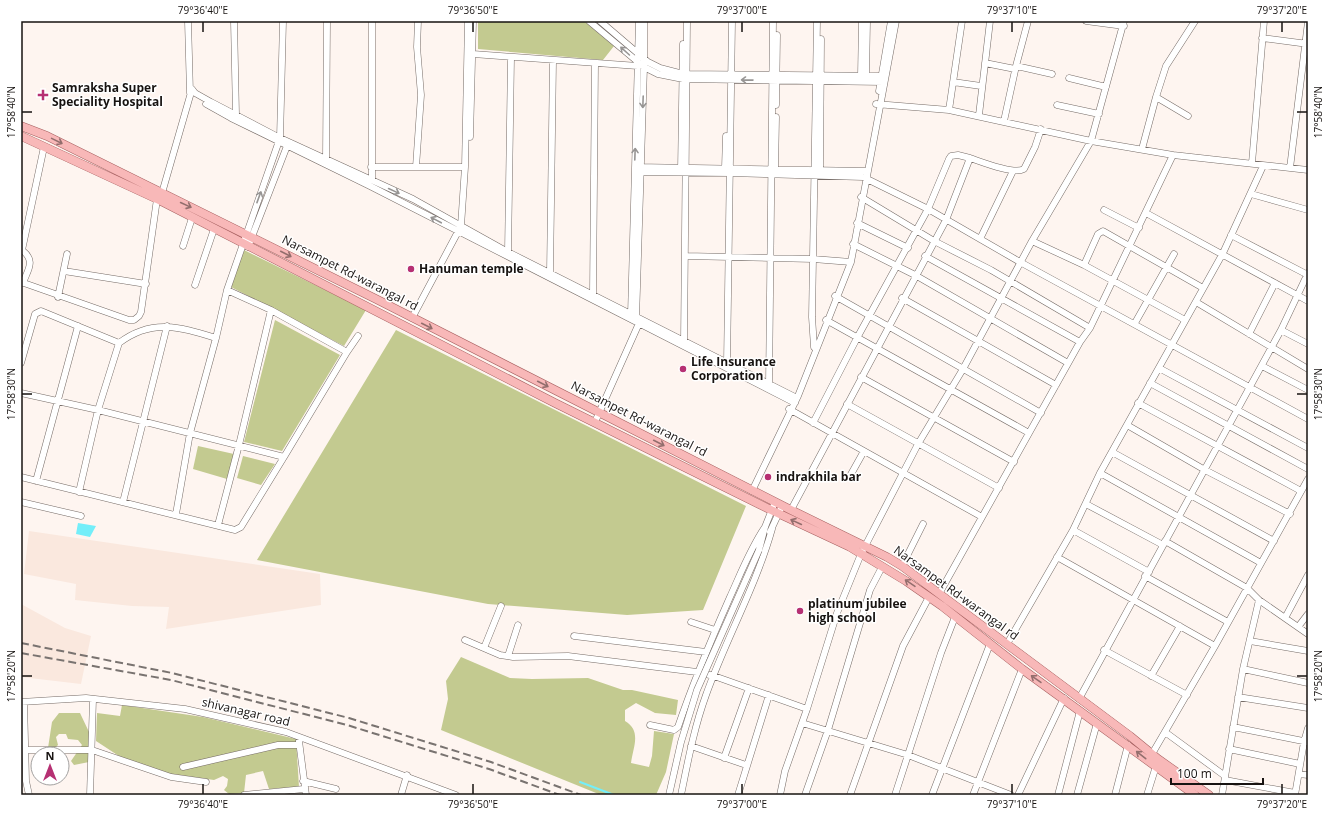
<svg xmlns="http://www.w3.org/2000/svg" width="1329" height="816" font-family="'Open Sans',sans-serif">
<rect width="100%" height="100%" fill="#fef5f0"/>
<!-- built -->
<path fill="#fae8de" d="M29 531 320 574 321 605 166 629 169 607 132 606 75 600 76 584 24 574Z
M21 604 65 628 91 636 81 684 21 677Z"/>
<!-- green -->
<path fill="#c3ca90" d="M478 21H584L614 46 603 60 478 49Z
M242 249 366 310 344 346 231 287Z
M275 320 340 355 282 451 244 442Z
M396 330 746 506 703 610 627 615 488 604 257 560Z
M198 446 234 454 227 479 193 469Z
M243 456 275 464 261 485 237 478Z
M461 657 510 678 532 679 588 678 623 690H632L678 700 676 715 655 713 636 703 625 710V721C642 731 633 747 631 763L649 767 652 756 654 731 674 734 666 772 656 795H601L441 730 448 699 446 681Z
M122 705 203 717 296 739 299 787 269 789 263 771 246 775 244 793 229 794 224 790 227 786 228 779 223 776 214 780 164 773 125 760 96 741 97 713 120 716Z
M59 713H80L89 732V762L74 765 71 761 82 745 78 740 68 739 66 734H59L56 737 58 745 53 750 48 748 52 722Z"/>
<!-- water -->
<path fill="#74eef9" d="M78 523 96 526 90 537 76 534Z"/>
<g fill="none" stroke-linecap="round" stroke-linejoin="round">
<!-- stream -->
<path stroke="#74eef9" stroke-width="2" d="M580 782 614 795"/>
<!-- minor casing -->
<g stroke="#766c67" stroke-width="7">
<path id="minor" d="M188 21 190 93
M234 21 236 115
M589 21 644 67 658 74 683 79 883 82
M600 21 648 62 660 68 683 74 885 76
M1086 21 1124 26
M1262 38 1308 44
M473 54 638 66
M985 63 1015 69
M1016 66 1052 74
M861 76 862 21
M866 76 867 21
M1069 78 1106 87
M953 82 981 86
M879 91 891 21
M1156 97 1188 116
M206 104 231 118 370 186 795 403
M876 104 949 110 1091 141 1173 155
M776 105 777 35
M1057 105 1099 114
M949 110 962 21
M979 115 990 21
M1004 121 1016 66 1028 21
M470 137 473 21
M1142 149 1156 97 1166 66 1195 21
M326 160 327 21
M1252 163 1264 21
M371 167H465
M416 167 421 95 417 47 418 21
M637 167 867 171
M725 168 726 136
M1290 168 1308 22
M681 171 683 44
M775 171 776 117
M635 172 730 173 863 177 928 209 1020 262 1308 419
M820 173 821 39
M372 180V21
M1251 194 1308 210
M861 197 934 241 991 270 1090 328
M1104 210 1139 228
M1146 213 1308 301
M857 223 908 248
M1231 235 1308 275
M980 239 1013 171
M1032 241 1084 265 1185 320
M853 244 915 275 1068 363
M183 246 192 218
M248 247 287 146
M508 252 511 58
M686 256 813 259 851 262
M925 256 1080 342
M1084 265 1098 234 1103 231 1203 288
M64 271 146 284
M550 273 553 61
M21 282 129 320H134L139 316 141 312 157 199 162 193 192 89 195 93 211 102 280 138 413 199 508 252 797 398
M23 283C28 269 36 261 22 250L44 147
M195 285 214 229
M227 290 280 138 283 21
M593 294 595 63
M835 296 1041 413
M58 297 67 254
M902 298 1056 385
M1196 302 1308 369
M631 315 639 21
M412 318 461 226 465 167 468 21
M636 319 644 67V21
M826 320 1029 433
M1135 323 1174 254
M1281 330 1308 344
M1249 334 1275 283
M119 343C152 318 180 327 216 338L227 290 271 310 347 352 358 336
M684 344 687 21
M814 347 812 317 817 21
M21 363 35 314 41 311 119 343 98 410 79 492
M727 364 732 21
M1262 366 1308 390
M1159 368 1308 448
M861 377 1014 462
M1150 383 1308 469
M769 386 773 21
M21 393 98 410 284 457 347 352
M1138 403 1301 491
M847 404 999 488
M789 409 982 517
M595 422 640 321
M813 423 857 338 928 209 949 159 951 156 958 155 970 158
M1127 425 1205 470 1290 514
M1112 452 1274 541
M1100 473 1261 563
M850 476 864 451
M21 477 235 530 241 527 284 457
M36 481 78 326
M752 491 798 396 851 262 896 21
M21 502 81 516
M123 502 167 326
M1086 504 1163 545
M791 510 946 220 970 158C982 162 1014 175 1024 169L1035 147 1041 129
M176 514 190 433 216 338
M218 525 239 445 271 310
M1073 530 1149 572
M770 532 782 506
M1165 541 1247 588 1259 600 1308 634
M759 550 765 527 775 502
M1057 557 1215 646
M902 566 923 524
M1145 576 1228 622
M939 594 1080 342 1090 328 1173 155 1308 170
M1285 618 1308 575
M691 622 715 630
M1298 627 1308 614
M574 636 706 652
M465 640 500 655 513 657 568 656 697 672 714 676 807 709 802 723 908 755 1011 795
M1250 641 1308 651
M1007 644 1073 530 1100 473 1223 253 1263 166
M484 648 501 606
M1104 650 1187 695
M508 656 518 625
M1243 669 1308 683
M1151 676 1180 626
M1238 697 1308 708
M1079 699 1281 330 1308 273
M21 702 86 698 185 709 286 732 456 795
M24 702 26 781 29 795
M807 709 837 613 861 554 918 444 963 369 1032 241 1091 141 1124 21
M650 725 674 730 678 727C693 683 711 640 730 597 741 573 750 549 765 527
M1233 727 1308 742
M1165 732 1225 776
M299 741 306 795
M691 746 746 765
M1229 749 1300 764
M26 750H92L171 777 206 782
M1152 754 1215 646 1308 479
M724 758 749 688
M183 767 278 745H299
M1299 774 1308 775
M1225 780 1295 793
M303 781 336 789
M90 795 93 699
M244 795 304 789
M401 795 407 775
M681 795C688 761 694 728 706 695 726 639 756 586 772 529
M738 795 769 695
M780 795 785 771 802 723
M805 795 828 730 870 590 882 567
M850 795 903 646 929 597
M895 795 941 653 955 617
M932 795 990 644
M973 795 1022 669
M1018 795 1064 698
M1058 795 1080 711
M1077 795 1097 723
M1115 795 1128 745
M1147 795 1157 763
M1222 795 1243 669 1259 600
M1295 795 1304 742 1308 728"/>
</g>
<!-- major casing -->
<g stroke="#a65f5f" stroke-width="9">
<path id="major" d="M21 126 47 136 376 299 791 510 887 557 902 566 1130 736 1158 759 1209 795
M21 136 157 199 555 403 771 510 850 547 906 581 942 606 1022 669 1195 795"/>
</g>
<!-- minor -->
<use href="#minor" stroke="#fff" stroke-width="6"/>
<!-- major -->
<use href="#major" stroke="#f8b8b8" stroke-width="8"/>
<!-- rail -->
<path stroke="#797370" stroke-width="2" stroke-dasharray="8 4" stroke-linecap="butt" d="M21 643 172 673 349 718 491 762 581 795
M21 653 171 680 347 725 489 769 560 795"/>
<!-- minor-bridge casing -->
<g stroke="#766c67" stroke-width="7" stroke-linecap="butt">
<path id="minor-bridge" d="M669 795 681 742 697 690 759 550"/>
</g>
<!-- minor-bridge -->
<use href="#minor-bridge" stroke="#fff" stroke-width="6"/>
</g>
<!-- one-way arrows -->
<defs><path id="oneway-shaft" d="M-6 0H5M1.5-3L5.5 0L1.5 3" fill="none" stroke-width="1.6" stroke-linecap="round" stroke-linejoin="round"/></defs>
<g stroke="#979594">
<use href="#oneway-shaft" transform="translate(625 51) rotate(-138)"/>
<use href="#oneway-shaft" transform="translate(747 80) rotate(-179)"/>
<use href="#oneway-shaft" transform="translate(643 102) rotate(92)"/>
<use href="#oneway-shaft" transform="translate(635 154) rotate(-88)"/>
<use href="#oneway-shaft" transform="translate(394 191) rotate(25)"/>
<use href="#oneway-shaft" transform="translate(259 197) rotate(-70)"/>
<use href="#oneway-shaft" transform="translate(436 220) rotate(-152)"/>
</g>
<g stroke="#936e6d">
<use href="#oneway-shaft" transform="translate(57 141) rotate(26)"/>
<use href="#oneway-shaft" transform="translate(186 205) rotate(25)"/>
<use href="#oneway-shaft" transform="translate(286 254) rotate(27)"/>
<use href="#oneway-shaft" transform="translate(427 326) rotate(27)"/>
<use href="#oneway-shaft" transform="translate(543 384) rotate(27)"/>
<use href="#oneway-shaft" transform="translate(659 443) rotate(27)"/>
<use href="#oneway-shaft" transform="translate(796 522) rotate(-155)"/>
<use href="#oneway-shaft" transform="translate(910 583) rotate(-146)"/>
<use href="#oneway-shaft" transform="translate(1036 679) rotate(-145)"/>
<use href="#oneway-shaft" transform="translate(1141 755) rotate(-142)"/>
</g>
<!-- ticks -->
<path fill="none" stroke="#171311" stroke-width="1.5" d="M203 22V32M473 22V32M742 22V32M1012 22V32M1282 22V32M22 112H32M1297 112H1307M22 394H32M1297 394H1307M22 676H32M1297 676H1307M203 784V794M473 784V794M742 784V794M1012 784V794M1282 784V794"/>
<!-- markers -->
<g fill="#b63073" stroke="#fff" stroke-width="1.5">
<path d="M41 89h4v4h4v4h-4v4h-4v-4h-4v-4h4z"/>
<circle cx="411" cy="269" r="4"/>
<circle cx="683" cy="369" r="4"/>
<circle cx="768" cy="477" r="4"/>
<circle cx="800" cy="611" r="4"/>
</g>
<g text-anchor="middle" stroke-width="3" stroke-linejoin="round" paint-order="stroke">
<!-- poi labels -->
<g font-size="12" font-weight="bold" fill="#171311" stroke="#fff" text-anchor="start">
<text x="52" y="92">Samraksha Super<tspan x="52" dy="14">Speciality Hospital</tspan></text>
<text x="419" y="273">Hanuman temple</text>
<text x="691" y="366">Life Insurance<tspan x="691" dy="14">Corporation</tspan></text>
<text x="776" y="481">indrakhila bar</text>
<text x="808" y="608">platinum jubilee<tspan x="808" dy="14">high school</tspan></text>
</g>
<!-- street labels -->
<g font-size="12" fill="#171311" stroke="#fff">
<text transform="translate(350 273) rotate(27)" y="4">Narsampet Rd-warangal rd</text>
<text transform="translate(639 419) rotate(27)" y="4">Narsampet Rd-warangal rd</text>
<text transform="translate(956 593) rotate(36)" y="4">Narsampet Rd-warangal rd</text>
<text transform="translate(246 712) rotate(13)" y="4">shivanagar road</text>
</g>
</g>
<!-- border -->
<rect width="1329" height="816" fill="none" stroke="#ffffff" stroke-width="44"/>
<!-- north arrow -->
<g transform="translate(50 766)"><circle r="19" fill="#ffffff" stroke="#a2a1a0"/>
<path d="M0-3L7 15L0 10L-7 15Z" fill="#b63073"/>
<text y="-6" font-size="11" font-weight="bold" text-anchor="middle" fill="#171311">N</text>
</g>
<!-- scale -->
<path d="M1171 778v6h92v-6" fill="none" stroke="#171311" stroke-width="2"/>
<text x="1177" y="778" font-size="12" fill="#171311" stroke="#ffffff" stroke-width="3" paint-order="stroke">100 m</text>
<rect x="22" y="22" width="1285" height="772" fill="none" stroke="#171311" stroke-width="1.5"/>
<g font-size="10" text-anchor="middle" fill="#171311">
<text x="203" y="14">79°36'40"E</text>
<text x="473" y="14">79°36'50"E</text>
<text x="742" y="14">79°37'00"E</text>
<text x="1012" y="14">79°37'10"E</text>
<text x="1282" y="14">79°37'20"E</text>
<text transform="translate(11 112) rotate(-90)" y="4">17°58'40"N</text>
<text transform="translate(1318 112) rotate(-90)" y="4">17°58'40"N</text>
<text transform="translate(11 394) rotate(-90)" y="4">17°58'30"N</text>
<text transform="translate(1318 394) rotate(-90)" y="4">17°58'30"N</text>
<text transform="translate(11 676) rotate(-90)" y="4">17°58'20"N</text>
<text transform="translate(1318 676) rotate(-90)" y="4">17°58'20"N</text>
<text x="203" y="808">79°36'40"E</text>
<text x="473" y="808">79°36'50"E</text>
<text x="742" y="808">79°37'00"E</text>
<text x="1012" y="808">79°37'10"E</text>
<text x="1282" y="808">79°37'20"E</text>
</g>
</svg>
